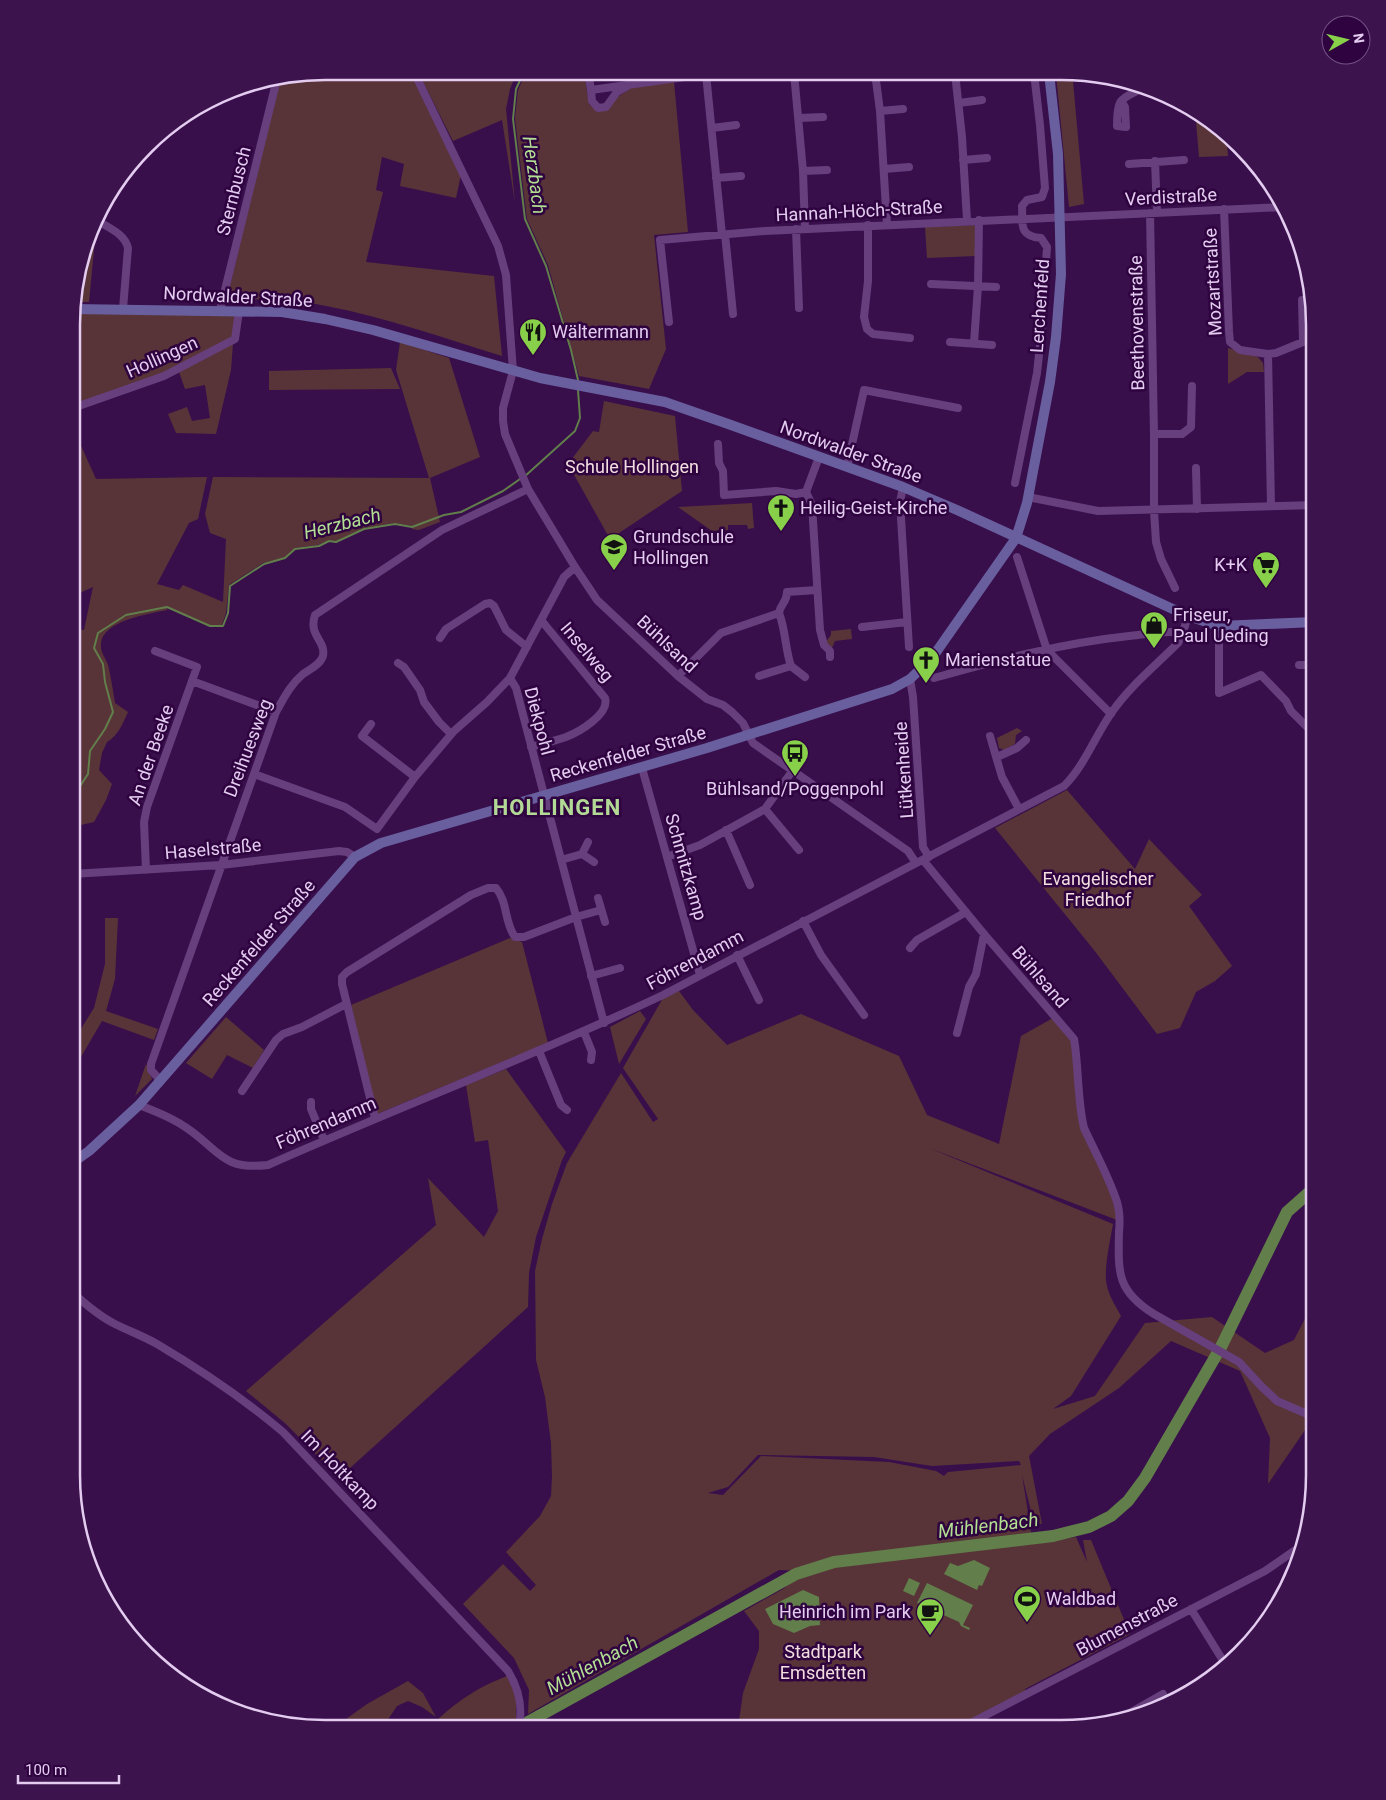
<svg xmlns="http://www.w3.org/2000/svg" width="1386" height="1800" font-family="Roboto,sans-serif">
<rect width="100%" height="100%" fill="#380f4b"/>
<!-- green -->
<path fill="#583438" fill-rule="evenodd" d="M325 71H411L461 175 456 198 400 186 404 164 382 157 376 190 383 192 366 262 494 276 502 356C444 338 385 317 326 306 294 299 259 300 227 298L280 79Z
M418 72H517L510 89 506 109 515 203 502 120 453 141Z
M526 72H584L589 104 597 111 631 88 674 82 688 232 654 235 666 349 649 389 579 376 548 265 527 219 515 118 518 90Z
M1060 73H1085V77L1073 81 1084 204 1069 207 1056 74Z
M1196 122 1209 128H1220L1226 134 1228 156 1199 157Z
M976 225V256L927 258 925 227Z
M92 238 95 239 89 302H73V292Z
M73 312 235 314 232 338 162 375 73 406Z
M400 342 449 358 480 457 430 478 440 522 419 530 412 529V526L395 523 364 528 336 541 329 540 318 545 295 548 285 558 263 563 229 585 226 613 222 625 209 626 167 607V610C149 614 98 621 101 647 101 653 106 659 108 665 111 677 113 691 115 703L128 712C123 723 118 736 107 742L102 753 99 770 112 784 106 800 94 822 72 827 73 628 84 630 93 587 73 596V428L96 479 207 477 198 519 189 523 157 584 179 590 183 585 223 602 226 539 210 533 205 514 213 477 429 478 396 370Z
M233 343 231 370 216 434 176 433 168 414 187 407 192 421 210 418 205 385 185 389 179 372Z
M1228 348 1258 357 1263 363 1264 372H1247L1228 384Z
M391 368 400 389 269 390V371Z
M604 401 675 416 682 491 610 539 568 464 593 431 599 432Z
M752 503 754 528 748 529 747 525H728V530L712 531 678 507Z
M851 629 852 639 835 641 831 650 825 643 831 635V631Z
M1017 728 1022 731 1016 735 1015 744 1004 750 999 748 997 738Z
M1067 790 1135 869 1149 839 1202 895 1189 906 1232 966 1215 981 1196 992 1180 1028 1157 1034 1094 950 995 828Z
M105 918H118L115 979 106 1011 158 1029 154 1040 102 1021 78 1062 72 1066V1043L94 1008 105 964Z
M510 938 522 942 548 1043 377 1114 351 1005Z
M679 991 693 1010 727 1045 801 1014 899 1056 927 1115 999 1144 1021 1036 1053 1018 1071 1040 1080 1117 1115 1201 1117 1220 929 1148 1113 1224C1110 1242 1105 1262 1106 1280 1107 1293 1115 1305 1121 1316L1071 1396 1053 1409 1095 1396 1145 1323 1212 1317 1265 1353 1294 1340 1314 1301V1417L1268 1484 1270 1438 1240 1371 1171 1341 1119 1388 1050 1434 1029 1456 1042 1524 1034 1523 1022 1475 1033 1544 1076 1537 1087 1562 1083 1540H1091L1130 1634 1025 1689 1026 1692 955 1728H738L743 1693 759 1649V1631L744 1611 783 1589 806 1571 779 1570 528 1714 529 1690 514 1658 463 1604 503 1564 530 1591 536 1585 506 1552 540 1516 551 1496 552 1476 551 1443 545 1397 536 1360 535 1271 542 1239 552 1204 567 1163 621 1073 653 1122 658 1119 623 1068 663 998ZM758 1455 874 1457 932 1466 1019 1461 1021 1465 948 1472 944 1476 936 1471 889 1462 761 1456 723 1495 708 1493 728 1487Z
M640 1011 646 1019 619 1064 610 1027Z
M226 1017 264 1050 253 1068 227 1055 212 1079 186 1063Z
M146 1064 152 1079 135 1096Z
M506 1069 566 1152 562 1160 536 1237 529 1273 528 1307 339 1478 286 1424 246 1391 436 1225 428 1178 484 1237 498 1211 488 1140 475 1142 466 1085Z
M507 1676 516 1695V1721L504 1727H433L439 1722 438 1719C462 1698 477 1688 507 1676Z
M408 1681 423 1693 436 1717 422 1707 408 1701 397 1706 383 1727H335L367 1704Z"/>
<!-- water -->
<path fill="#617e4b" d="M974 1560 990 1568 982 1586 979 1585 977 1590 944 1574 950 1563 958 1566Z
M909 1578 920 1583 914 1596 903 1591Z
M927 1583 973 1605 963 1625 970 1628 969 1630 961 1626 959 1622 917 1603Z
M803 1590 819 1597 820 1625 810 1626 794 1633 773 1624 765 1609Z"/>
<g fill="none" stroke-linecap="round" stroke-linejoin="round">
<!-- stream -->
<path stroke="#617e4b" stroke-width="2" d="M524 72 516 89 513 119 525 219 546 266 571 350 578 380
M524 477 575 431 580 418 578 390
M73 797 88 774 90 751 105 729 113 712 105 682 103 664 94 648 98 633 126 615 167 607 210 626H223L228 613 230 586 264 564 285 558 295 549 319 546 329 541 336 542 364 529 395 524 412 527 444 515 461 512 503 491 520 479"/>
<!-- river -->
<path stroke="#617e4b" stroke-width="12" d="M519 1727 796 1574 834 1562 1053 1536 1089 1527 1111 1516 1128 1501 1145 1478 1221 1347 1287 1212 1314 1188"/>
<!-- street -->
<path stroke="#673f7d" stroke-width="8" d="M414 72 498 246 506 275 513 371 503 408V421L505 434 528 489 575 567 597 600 678 676 707 699 723 705 732 712 743 723 753 743 908 851 916 863
M588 72 591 90
M650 72 651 82
M794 73 803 171 805 229
M875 73 880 111 887 225
M955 73 962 137 967 220
M706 74 722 235
M629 85 617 92 606 107 598 108 592 101 591 90 721 72
M1121 101 1125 107 1126 127 1117 126C1117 97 1120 100 1145 87
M959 103 982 100
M880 111 903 109
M799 118 823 117
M712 128 736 125
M963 160 987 158
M1155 161 1157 212
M1129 164 1184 160
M884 169 909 167
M803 171 827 170
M716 178 741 176
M1276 194V207
M1224 209 1229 331 1230 342 1240 350 1268 354 1271 506
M1150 213 1154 434V511L1156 542 1161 559 1175 588
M98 221C109 228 125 234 128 248L123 309
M868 225V281L864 317 867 329 873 334 910 338
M796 229 799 308
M725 234 733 314
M931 284 996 287
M220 310 277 79
M669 322 660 240 765 231 1284 207
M950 342 992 345
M974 343 978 286 979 220
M1268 354 1276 353 1303 342 1302 300
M73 408 164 376 235 339 239 311
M1154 434H1182L1191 427 1192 386
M718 444 719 463 723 471 724 495 776 491 796 494 806 492
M819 457 806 492 812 505 820 630 824 645 830 651V657
M847 467 864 390 958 408
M1196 468 1197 509
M1015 483 1037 373 1041 336 1047 247 1041 238C1018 236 1023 224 1022 206L1027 200 1042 197 1045 188 1040 125 1034 73
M903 487 900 502 909 647
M1028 497 1098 511 1315 505
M1017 557 1047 650 1111 714
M1219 626V693L1261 675 1286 701 1291 711 1315 735
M862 627 907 622
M440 638 446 629 485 604 490 603 494 606 506 630 527 647
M398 663 404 667 420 690 424 702 439 722 451 734
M1299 665H1315
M791 666 805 677
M678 676 721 633 779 613C780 604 787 603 787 592L817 590
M759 676 791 666C785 649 786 631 779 613
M510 678 516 688 604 1023
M934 678C998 660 1063 643 1129 636 1147 634 1165 631 1183 632
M910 679 913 697 923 847 929 857
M192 681 276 712
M371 724 362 736 415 777
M990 736 1002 777 1019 809
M531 747C542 744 554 741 566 737 579 732 610 714 605 698L541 620
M997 757 1017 748 1026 740
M642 768 700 975
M254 774 345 807 377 829 415 777 454 731 487 702 510 678 564 577 575 567
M765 809 799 850
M726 830 750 885
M588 842 582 854 594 862
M667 857 700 845 765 809 793 770
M561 860 582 854
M923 860 984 934 1074 1039C1079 1068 1077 1099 1084 1128 1095 1152 1109 1177 1117 1202 1120 1212 1120 1222 1119 1232 1118 1273 1117 1291 1154 1314L1239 1362 1262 1387 1277 1401 1314 1417
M146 870 144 822 147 807 197 667 155 651
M72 874 221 865 339 851 347 852 355 857
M598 898 605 922
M803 921 821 955 864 1015
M910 948 917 940 966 912
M737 955 759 1000
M591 976 620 968
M584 1032 592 1052 591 1060
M957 1033 969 987 976 974 984 934
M539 1051 561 1105 567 1110
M161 1081 151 1070V1064L276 712C284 698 290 685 303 674 310 669 320 665 323 656 326 640 308 636 315 615L442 530 528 489
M242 1091 276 1040 283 1034 302 1027 346 1004
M311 1102V1109L324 1140
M139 1105C157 1112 175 1119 191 1131 221 1153 224 1170 268 1165 399 1107 534 1056 663 995L1064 786C1085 765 1095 736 1112 712 1130 686 1156 665 1178 643L1183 632 1188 616
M375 1118 342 984V977L347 972 471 895 488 888H496C508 902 504 922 515 937H524L576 917 601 910
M72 1292C85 1304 99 1316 115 1324 129 1331 143 1336 157 1344 201 1370 244 1399 283 1432L508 1671C519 1689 523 1706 519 1727
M1191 1609 1227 1667
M1114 1722 1163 1694
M961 1728 1265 1571 1304 1544"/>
<!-- secondary -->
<path stroke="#695f9f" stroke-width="10" d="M73 309 282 312 325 319 373 330 540 378 665 402 731 425 903 487 957 510 1188 616 1219 626 1315 622
M72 1163 89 1151 139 1105 355 857 381 843 707 748 892 689 910 679 932 658 1016 538 1027 503 1050 382 1056 337 1061 274 1058 154 1049 73"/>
</g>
<!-- icons -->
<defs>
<g id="restaurant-pin" transform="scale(1.4375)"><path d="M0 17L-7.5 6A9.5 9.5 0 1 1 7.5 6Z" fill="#88cf4a" stroke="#2e033f"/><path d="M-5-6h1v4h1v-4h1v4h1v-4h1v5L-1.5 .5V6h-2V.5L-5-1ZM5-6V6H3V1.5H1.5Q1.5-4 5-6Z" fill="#111"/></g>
<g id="church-pin" transform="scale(1.4375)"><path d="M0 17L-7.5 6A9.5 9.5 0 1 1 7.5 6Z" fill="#88cf4a" stroke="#2e033f"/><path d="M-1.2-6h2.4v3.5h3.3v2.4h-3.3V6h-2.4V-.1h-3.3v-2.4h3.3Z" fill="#111"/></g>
<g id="school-pin" transform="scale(1.4375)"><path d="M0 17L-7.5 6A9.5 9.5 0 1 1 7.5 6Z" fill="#88cf4a" stroke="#2e033f"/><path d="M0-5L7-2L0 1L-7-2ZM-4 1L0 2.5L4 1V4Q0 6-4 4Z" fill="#111"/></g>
<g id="supermarket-pin" transform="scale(1.4375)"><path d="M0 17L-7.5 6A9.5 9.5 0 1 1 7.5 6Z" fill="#88cf4a" stroke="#2e033f"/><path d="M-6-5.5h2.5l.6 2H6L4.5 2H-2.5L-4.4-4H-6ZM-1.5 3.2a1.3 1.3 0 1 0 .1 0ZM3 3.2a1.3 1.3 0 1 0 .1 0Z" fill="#111"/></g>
<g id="shop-pin" transform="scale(1.4375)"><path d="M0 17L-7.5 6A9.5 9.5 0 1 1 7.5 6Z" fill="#88cf4a" stroke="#2e033f"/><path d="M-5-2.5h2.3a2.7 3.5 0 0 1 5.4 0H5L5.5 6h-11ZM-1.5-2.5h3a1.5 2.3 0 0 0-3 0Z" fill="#111"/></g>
<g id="bus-pin" transform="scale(1.4375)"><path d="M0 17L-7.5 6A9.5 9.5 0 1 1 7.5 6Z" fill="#88cf4a" stroke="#2e033f"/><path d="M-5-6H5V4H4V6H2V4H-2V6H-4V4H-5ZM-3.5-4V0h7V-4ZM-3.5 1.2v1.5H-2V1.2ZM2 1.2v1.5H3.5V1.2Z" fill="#111"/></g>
<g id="stadium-pin" transform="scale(1.4375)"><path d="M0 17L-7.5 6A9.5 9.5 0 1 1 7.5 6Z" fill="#88cf4a" stroke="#2e033f"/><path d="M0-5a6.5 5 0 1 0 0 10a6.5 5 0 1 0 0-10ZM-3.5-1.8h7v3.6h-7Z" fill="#111"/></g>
<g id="cafe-pin" transform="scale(1.4375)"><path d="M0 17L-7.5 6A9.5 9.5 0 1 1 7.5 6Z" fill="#88cf4a" stroke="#2e033f"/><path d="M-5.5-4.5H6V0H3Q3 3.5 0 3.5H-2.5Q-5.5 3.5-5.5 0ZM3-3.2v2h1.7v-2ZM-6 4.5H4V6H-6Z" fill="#111"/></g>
</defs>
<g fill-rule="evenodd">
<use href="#restaurant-pin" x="533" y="332"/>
<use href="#church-pin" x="781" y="508"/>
<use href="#school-pin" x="614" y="547"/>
<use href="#supermarket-pin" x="1266" y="565"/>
<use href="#shop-pin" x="1154" y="625"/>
<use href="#church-pin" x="926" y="660"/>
<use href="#bus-pin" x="795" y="753"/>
<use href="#stadium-pin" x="1027" y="1599"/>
<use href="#cafe-pin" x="930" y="1612"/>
</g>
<g text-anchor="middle" stroke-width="5" stroke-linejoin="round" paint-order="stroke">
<!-- street labels -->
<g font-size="18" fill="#e3ccf0" stroke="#2e033f">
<text transform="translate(234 191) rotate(-76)" y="6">Sternbusch</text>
<text transform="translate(1171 197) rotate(-3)" y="6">Verdistraße</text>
<text transform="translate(859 211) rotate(-3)" y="6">Hannah-Höch-Straße</text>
<text transform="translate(1213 282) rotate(-93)" y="6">Mozartstraße</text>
<text transform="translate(238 297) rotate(3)" y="6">Nordwalder Straße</text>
<text transform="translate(1040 306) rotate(-86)" y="6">Lerchenfeld</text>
<text transform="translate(1137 323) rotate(-91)" y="6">Beethovenstraße</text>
<text transform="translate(162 357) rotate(-24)" y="6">Hollingen</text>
<text transform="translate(851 452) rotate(20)" y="6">Nordwalder Straße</text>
<text transform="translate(667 644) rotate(43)" y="6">Bühlsand</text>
<text transform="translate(587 652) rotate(50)" y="6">Inselweg</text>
<text transform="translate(539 721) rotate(75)" y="6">Diekpohl</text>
<text transform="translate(248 748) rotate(-69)" y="6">Dreihuesweg</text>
<text transform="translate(628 754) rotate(-16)" y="6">Reckenfelder Straße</text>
<text transform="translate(151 755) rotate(-71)" y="6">An der Beeke</text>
<text transform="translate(904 770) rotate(-94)" y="6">Lütkenheide</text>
<text transform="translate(213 849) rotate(-5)" y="6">Haselstraße</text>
<text transform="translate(686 867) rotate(74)" y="6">Schmitzkamp</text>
<text transform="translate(259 943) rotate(-49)" y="6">Reckenfelder Straße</text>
<text transform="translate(695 960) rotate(-28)" y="6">Föhrendamm</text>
<text transform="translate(1040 977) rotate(49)" y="6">Bühlsand</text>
<text transform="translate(326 1123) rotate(-23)" y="6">Föhrendamm</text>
<text transform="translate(340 1470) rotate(46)" y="6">Im Holtkamp</text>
<text transform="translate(1127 1625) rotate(-28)" y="6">Blumenstraße</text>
</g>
<!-- poi labels -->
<g font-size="18" fill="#e3ccf0" stroke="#2e033f" text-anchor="start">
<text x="552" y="338">Wältermann</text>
<text x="800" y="514">Heilig-Geist-Kirche</text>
<text x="633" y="543">Grundschule<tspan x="633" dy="21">Hollingen</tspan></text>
<text x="1247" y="571" text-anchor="end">K+K</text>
<text x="1173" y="621">Friseur,<tspan x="1173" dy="21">Paul Ueding</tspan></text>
<text x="945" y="666">Marienstatue</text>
<text x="795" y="795" text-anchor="middle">Bühlsand/Poggenpohl</text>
<text x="1046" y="1605">Waldbad</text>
<text x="911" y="1618" text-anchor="end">Heinrich im Park</text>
</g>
<!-- park labels -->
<g font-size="18" fill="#f2dedf" stroke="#2e033f">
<text x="632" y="473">Schule Hollingen</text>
<text x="1098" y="885">Evangelischer<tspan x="1098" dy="21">Friedhof</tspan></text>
<text x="823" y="1658">Stadtpark<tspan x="823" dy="21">Emsdetten</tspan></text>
</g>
<!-- water labels -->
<g font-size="19" font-style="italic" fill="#b2df92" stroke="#2e033f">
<text transform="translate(535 175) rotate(82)" y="7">Herzbach</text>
<text transform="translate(342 523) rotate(-14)" y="7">Herzbach</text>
<text transform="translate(988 1525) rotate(-7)" y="7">Mühlenbach</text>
<text transform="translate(592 1665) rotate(-29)" y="7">Mühlenbach</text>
</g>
<!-- district labels -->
<g font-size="22" font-weight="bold" letter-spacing="1" fill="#b2da96" stroke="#2e033f">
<text x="557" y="815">HOLLINGEN</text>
</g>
</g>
<!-- crop -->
<path d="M0 0H1386V1800H0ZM325 80H1061A245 245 0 0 1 1306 325V1475A245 245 0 0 1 1061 1720H325A245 245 0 0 1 80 1475V325A245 245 0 0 1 325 80Z" fill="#3c134d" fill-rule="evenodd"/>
<path fill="none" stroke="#e3ccf0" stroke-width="2.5" d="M325 80H1061A245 245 0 0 1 1306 325V1475A245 245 0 0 1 1061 1720H325A245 245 0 0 1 80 1475V325A245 245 0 0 1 325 80Z"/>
<!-- north arrow -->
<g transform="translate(1346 40) rotate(82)"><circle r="24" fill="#2e033f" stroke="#765386"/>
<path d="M0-4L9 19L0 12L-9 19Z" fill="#88cf4a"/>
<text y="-8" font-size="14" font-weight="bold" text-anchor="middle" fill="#e3ccf0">N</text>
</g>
<!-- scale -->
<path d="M18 1775v8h101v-8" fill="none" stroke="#e3ccf0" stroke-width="2.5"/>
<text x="25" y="1775" font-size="15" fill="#e3ccf0" stroke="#2e033f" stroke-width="4" paint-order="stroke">100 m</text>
</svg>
